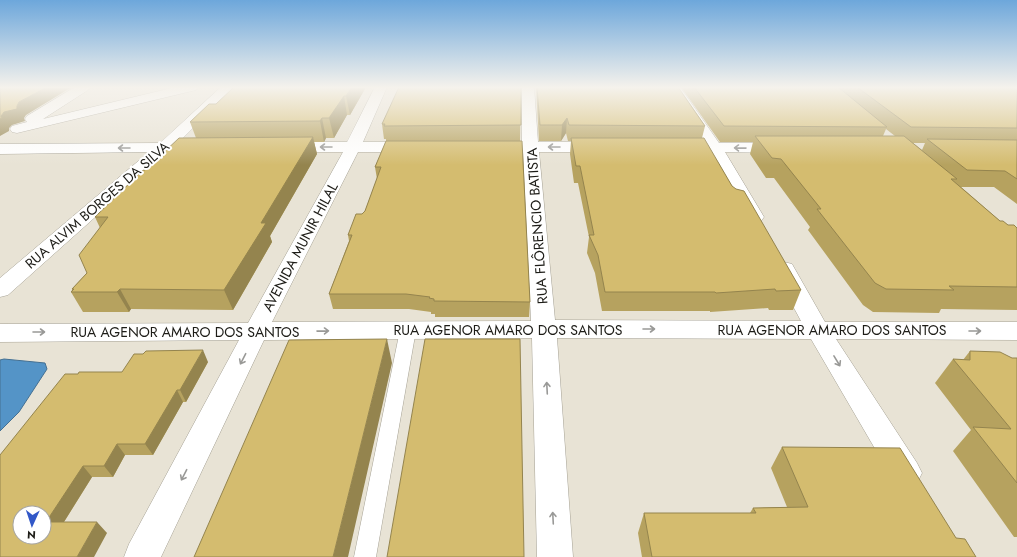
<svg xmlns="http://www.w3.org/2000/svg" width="1017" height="557" font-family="Jost,sans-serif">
<rect width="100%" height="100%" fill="#e8e3d5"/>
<!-- water -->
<path fill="#5494c7" stroke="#447092" d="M4 359 45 363 47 369 19 412 0 431V360Z"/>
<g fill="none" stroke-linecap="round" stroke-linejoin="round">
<!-- service casing -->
<g stroke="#a5a194" stroke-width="1">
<path id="service" d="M408 325 414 326 416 330 376 557H354L400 330 402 326Z"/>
</g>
<!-- minor casing -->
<g stroke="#a5a194" stroke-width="1">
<path id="minor" d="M75 87H90L88 90 43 119 176 87H198L196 90 17 133 12 132 10 129 12 126 27 122 25 119 27 116Z
M221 87H234L178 143 206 144 208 147 206 150 168 152 8 295 0 297V278L149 152 0 154V144L160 143Z
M375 87H387L363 142H412L418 144 420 147 418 150 412 152H358L272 322 531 321 523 152 486 150 484 147 486 144 522 142V87H534L538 142H600L606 144 608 147 606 150 600 152H539L555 320 801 321 773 269 776 264 784 262 792 264 825 322H1017V340L836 339 917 463 922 473 917 483 906 487 895 483 811 339 557 338 573 557H537L532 338 264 340 161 557H124L129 544 239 340 0 342V324L248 323 343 152H286L280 150 278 147 280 144 286 142H347Z
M668 87H680L719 143H782L788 145 790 148 788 151 782 153 725 152 764 217 761 221 754 223 747 221 709 152 674 150 672 147 674 144 703 143Z"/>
</g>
<!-- service -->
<use href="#service" fill="#fff" fill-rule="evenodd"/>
<!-- minor -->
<use href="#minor" fill="#fff" fill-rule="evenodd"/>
</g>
<!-- wall -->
<path fill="#b6a25f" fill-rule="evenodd" d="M366 87 350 115H347L334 138H326L324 142H314L317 154 270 236 272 242 233 310 131 309 129 312H83L71 292 72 290V289L87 273 100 228 95 217 145 170 196 138 190 122 216 104Z
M521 87 520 141 530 302 529 317H435V314H431V312L409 309H333L329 294 349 241 348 235 365 211 377 179 375 167 386 141V139H384L382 124Z
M536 87H678L705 126 702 138 732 186 801 290 793 310H769L768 308 710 312V311H602L595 273 587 253 589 237 578 183H574L570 154 571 141H568L566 133 561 141H539Z
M681 87H1017V204L994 187H961L1000 221 1008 225 1017 228V310L941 309 939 313 873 312 863 305 808 230 810 227 774 178H766L750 154 753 142H720ZM886 129 895 136H883ZM913 143H925L922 150Z
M970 351 1012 358H1017V537H1014L953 451 971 430 935 383 953 359 963 360Z
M208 362 186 402H183L153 455H125L113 477H92L64 522 107 533 0 557 78 374 122 372Z
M782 447 956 538 976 557H642L638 533 644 513H750L753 508 787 507 771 468Z"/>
<!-- shaded-wall -->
<path fill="#94844e" d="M47 87H72L26 115 24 118 25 121 12 125 9 128V131L0 136V119L1 116 4 112 17 106 19 102Z
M352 87H366L350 115 346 96Z
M344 96 347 115 334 138 329 118Z
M322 118 326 138 324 142 320 121Z
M567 118 566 133 561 141 562 125Z
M313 137 317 154 270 236 272 242 233 310 224 290 261 223Z
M120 289 131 309 129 312 117 292Z
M387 339 392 363 348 557H333Z
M203 350 208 362 186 402 180 390Z
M177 390 183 402 153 455 145 444Z
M117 444 125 455 113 477 104 466Z
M83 466 92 477 57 533 46 522Z
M97 522 107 533 94 557H77Z"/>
<!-- building -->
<path fill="#d4bc6f" stroke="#94844e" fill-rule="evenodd" d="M0 87H47L19 102 17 106V109L4 112 1 116 2 118 0 119Z
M234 87H352L346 96H344L329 118H322L320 121 190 122 209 104H216Z
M399 87H521V125L384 126 385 124H382Z
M537 87H678L705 126 569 125 567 118 562 125H540Z
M694 87H838L887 127 724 126Z
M857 87H1017V128L911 127Z
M755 136H904L957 179H951L1000 221H1003L1008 225H1014L1017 228V287L949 286 954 290 886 289 875 283 817 209H821L781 159 772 158Z
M313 137 261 223H266L224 290 120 289 117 292H71L74 289H72L87 273 79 255 108 217H95L143 170H145L179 138Z
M571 138H704L732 186 736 189 744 191 801 290 776 291 775 289 716 293 715 292H605L598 255 589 235H594L580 166H576Z
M927 139 1017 140V179L1005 171 967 170Z
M386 141H522L530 302 434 301V299L429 298 430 297 406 294H329L352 235H348L356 214H362L365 211 381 167H375Z
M387 339 333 557H194L289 340Z
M425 339H520L524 557H387Z
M203 350 180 390H177L145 444H117L104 466H83L46 522H97L77 557H0V455L65 374H78L79 372H122L134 354H143L146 351ZM20 513H44V537H20Z
M970 351 1000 352 1012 358H1017V483L973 427 1011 429 953 359 970 360Z
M782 447 900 448 956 538 965 539 976 557H652L644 513H756L753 508 808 507Z"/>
<!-- one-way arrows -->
<defs><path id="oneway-shaft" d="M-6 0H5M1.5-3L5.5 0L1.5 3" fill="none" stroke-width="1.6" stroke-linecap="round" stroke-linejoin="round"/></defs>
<g stroke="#999997">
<use href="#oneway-shaft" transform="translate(326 147) rotate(-180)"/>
<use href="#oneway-shaft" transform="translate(554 147) rotate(-180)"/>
<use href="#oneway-shaft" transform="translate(124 148) rotate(180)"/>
<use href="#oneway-shaft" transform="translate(740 148) rotate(-179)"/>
<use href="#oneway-shaft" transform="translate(649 329)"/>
<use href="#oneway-shaft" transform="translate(323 331) rotate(-1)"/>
<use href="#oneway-shaft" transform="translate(975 331)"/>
<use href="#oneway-shaft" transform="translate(39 332)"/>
<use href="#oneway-shaft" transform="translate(243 359) rotate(117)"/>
<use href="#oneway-shaft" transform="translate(837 361) rotate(59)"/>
<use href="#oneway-shaft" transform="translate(547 388) rotate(-93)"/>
<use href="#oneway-shaft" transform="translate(184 475) rotate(117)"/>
<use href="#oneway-shaft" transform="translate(553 518) rotate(-93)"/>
</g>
<!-- sky -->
<linearGradient id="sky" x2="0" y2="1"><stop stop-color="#6da7db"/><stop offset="0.53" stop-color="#f5f2ec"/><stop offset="1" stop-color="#f5f2ec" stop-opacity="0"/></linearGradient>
<rect width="1017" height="165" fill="url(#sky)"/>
<g text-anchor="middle" stroke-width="4" stroke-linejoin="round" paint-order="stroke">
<!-- street labels -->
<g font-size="14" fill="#1d1c17" stroke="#fff">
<text transform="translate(97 205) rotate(-41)" y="5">RUA ALVIM BORGES DA SILVA</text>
<text transform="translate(537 226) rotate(-94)" y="5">RUA FLÔRENCIO BATISTA</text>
<text transform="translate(300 247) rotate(-62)" y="5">AVENIDA MUNIR HILAL</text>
<text x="508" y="335">RUA AGENOR AMARO DOS SANTOS</text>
<text x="832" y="335">RUA AGENOR AMARO DOS SANTOS</text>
<text x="185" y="337">RUA AGENOR AMARO DOS SANTOS</text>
</g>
</g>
<!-- north arrow -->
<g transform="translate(32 525) rotate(183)"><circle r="19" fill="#ffffff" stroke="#a5a4a2"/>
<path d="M0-3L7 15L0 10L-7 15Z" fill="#3258c8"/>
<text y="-6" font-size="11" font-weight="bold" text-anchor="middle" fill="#1d1c17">N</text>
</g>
</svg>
